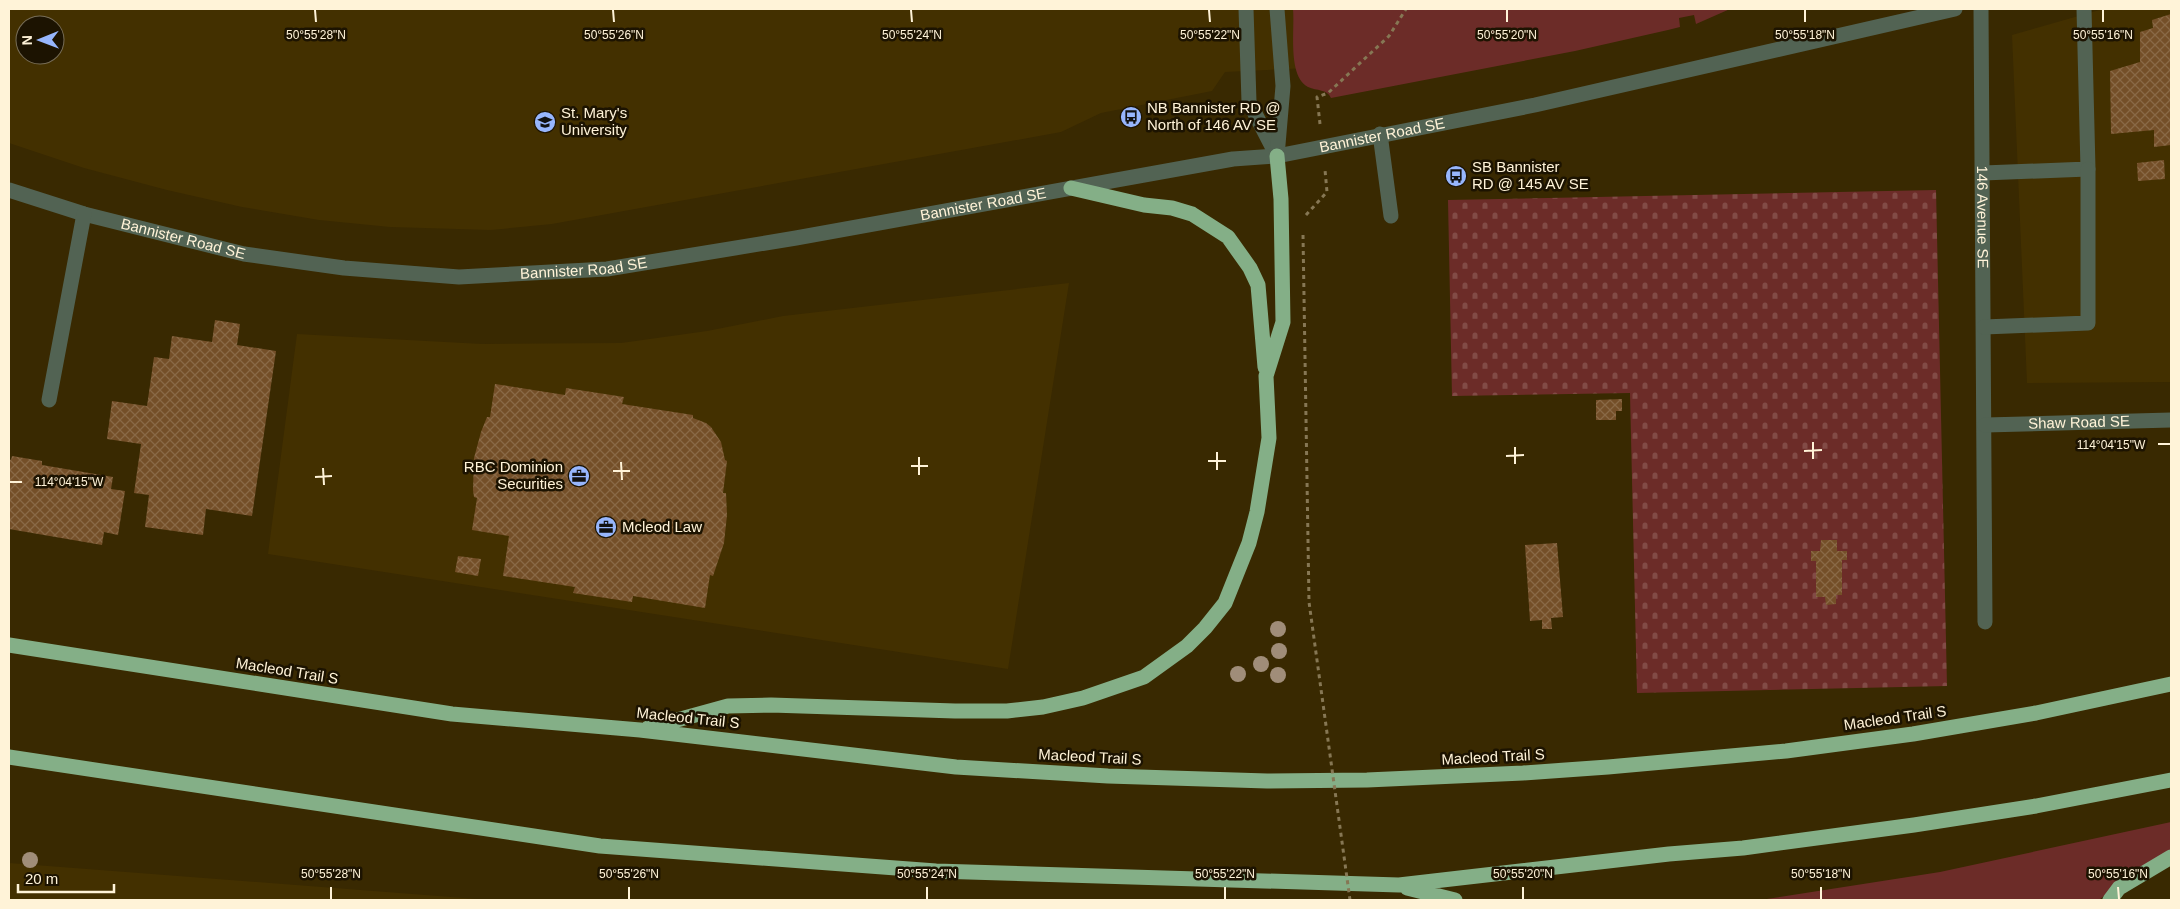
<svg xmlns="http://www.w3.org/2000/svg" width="2180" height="909" font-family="Helvetica,sans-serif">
<defs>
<pattern id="cemetery-stones" width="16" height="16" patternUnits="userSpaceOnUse" patternTransform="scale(1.25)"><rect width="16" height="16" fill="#6c2c28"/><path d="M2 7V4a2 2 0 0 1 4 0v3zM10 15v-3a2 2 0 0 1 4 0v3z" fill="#824b46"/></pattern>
<pattern id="building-cross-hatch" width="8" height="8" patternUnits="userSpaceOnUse" patternTransform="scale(1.25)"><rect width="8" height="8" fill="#744f28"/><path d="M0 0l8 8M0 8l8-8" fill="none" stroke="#896946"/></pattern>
</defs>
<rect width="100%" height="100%" fill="#392901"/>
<!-- built -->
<path fill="#433000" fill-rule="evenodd" d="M9 9H1701L1307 68 1225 72 1212 91 1101 113 1061 132 552 224 491 230 390 227 319 220 242 207 167 190 84 168 9 143ZM25 25H55V55H25Z
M2103 9H2171V382L2027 383 2012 35Z
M1069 283 1008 669 268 554 297 334 482 344 621 343 707 331 783 316Z
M9 863 490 900H9Z"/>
<!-- grass -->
<path fill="#6c2c28" d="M1293 9H1730L1696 24 1694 15 1679 18 1680 27 1668 30 1575 51 1331 98C1327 89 1317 91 1308 87 1287 76 1295 29 1293 9Z
M2171 822V850L2115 887 2099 900H1760L1940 872Z"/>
<!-- cemetery -->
<path fill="url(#cemetery-stones)" d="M1936 190 1947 686 1637 693 1630 393 1452 396 1448 200Z"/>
<!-- building -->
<path fill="url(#building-cross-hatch)" d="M2171 14V145L2154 147V130L2111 134 2110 71 2140 62V32L2153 28 2152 20Z
M2164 160 2165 179 2138 181 2137 163Z
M215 320 240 324 237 345 276 351 252 516 206 509 203 535 145 527 149 495 134 493 141 444 107 439 112 401 147 406 154 357 169 359 172 336 212 342Z
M495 384 565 395 566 388 624 397 622 404 693 415V418L706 423 711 427 721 442 725 460 727 461 723 493H726L727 515 724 543 713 576 710 575 705 608 633 596 632 602 573 593 575 587 503 576 509 536 472 530 477 498 474 497 473 490 474 458 481 432 487 417H490Z
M1622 399V411H1616V420H1596V400Z
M12 456 42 461V465L113 477 111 489 125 491 118 535 104 532 102 545 9 529V459L11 460Z
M1821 540H1837V551H1847V560H1842V595H1836V604L1826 605 1825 597H1816V561H1811V551H1820Z
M1557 543 1563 617 1551 618 1552 629H1542V620L1530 621 1525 545Z
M458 556 481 559 478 576 455 572Z"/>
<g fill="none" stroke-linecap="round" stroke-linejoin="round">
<!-- path -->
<path stroke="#867754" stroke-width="3" stroke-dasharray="4 4" stroke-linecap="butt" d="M1320 124 1317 97 1328 93 1389 36 1406 9
M1306 215 1327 192 1325 170"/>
<!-- minor -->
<g stroke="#526353" stroke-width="15">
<path d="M1246 9 1249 102 1277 156"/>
<path id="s1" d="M1981 9 1985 622"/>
<path d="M1380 134 1391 216"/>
<path d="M1277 156 1283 86 1277 9"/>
<path d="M1983 173 2088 169 2084 9"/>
<path id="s2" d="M9 190 84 214 244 254 344 268 459 277 607 269 796 238 1233 159 1277 156 1535 105 1955 9"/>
<path d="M1984 327 2088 323V169"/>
<path d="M49 400 84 214"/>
<path id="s3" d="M1985 425 2171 420"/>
</g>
<!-- highway -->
<path stroke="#84af87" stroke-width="15" d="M1071 188 1144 205 1172 208 1192 214 1228 237 1250 268 1258 285 1265 367
M9 645 452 714 640 730 956 767 1108 776 1267 781 1367 780 1523 773 1608 767 1786 751 1913 734 2036 713 2171 684
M648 728 728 706 771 705 955 711H1007L1043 707 1083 698 1144 677 1187 646 1205 628 1225 603 1249 543 1257 512 1269 438 1266 376 1283 322 1281 199 1277 156
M9 757 600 846 936 871 1399 885 1669 854 1743 848 1914 825 2036 806 2171 780
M1407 888 1455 900
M2110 900 2119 888 2171 857"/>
<!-- path-bridge -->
<path stroke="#867754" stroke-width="3" stroke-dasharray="4 4" stroke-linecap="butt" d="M1303 235 1309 602 1350 900"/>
</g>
<!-- trees -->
<g fill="#a08d79">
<circle cx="1278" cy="629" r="8"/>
<circle cx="1279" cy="651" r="8"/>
<circle cx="1261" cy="664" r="8"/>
<circle cx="1238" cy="674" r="8"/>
<circle cx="1278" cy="675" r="8"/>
<circle cx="30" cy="860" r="8"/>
</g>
<!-- ticks -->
<path fill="none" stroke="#fff3d8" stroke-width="2" d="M315 10 316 22M613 10 614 22M911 10 912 22M1209 10 1210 22M1507 10V22M1805 10V22M2103 10V22M1813 442V459M2158 444H2170M1515 447V464M1804 451 1822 450M1217 452V470M1506 456 1524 455M919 457V475M1208 461H1226M621 462 622 480M911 466H928M323 468 324 485M613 471H630M315 477 332 476M10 482H22M331 887V899M629 887V899M927 887V899M1225 887V899M1523 887V899M1821 887V899M2118 887 2119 899"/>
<!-- icons -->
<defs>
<g id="bus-disc" transform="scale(1.125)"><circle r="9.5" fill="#97b6fd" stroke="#1c1301"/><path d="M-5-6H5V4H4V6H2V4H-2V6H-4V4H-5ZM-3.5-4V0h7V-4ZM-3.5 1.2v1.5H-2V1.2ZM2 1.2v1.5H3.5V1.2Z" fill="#111"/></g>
<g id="university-disc" transform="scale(1.125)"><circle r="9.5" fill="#97b6fd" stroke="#1c1301"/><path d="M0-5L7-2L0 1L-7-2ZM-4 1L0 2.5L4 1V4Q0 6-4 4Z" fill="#111"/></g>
<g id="office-disc" transform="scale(1.125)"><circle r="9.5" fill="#97b6fd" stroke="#1c1301"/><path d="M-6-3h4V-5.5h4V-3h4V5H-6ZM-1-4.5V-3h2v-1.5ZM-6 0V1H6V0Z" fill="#111"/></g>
</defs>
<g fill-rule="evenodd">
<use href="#bus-disc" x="1131" y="117"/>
<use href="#university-disc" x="545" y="122"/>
<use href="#bus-disc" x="1456" y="176"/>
<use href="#office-disc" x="579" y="476"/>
<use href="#office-disc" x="606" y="527"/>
</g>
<g text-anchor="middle" stroke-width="5" stroke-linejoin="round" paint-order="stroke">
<!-- poi labels -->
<g font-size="15" fill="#fff3d8" stroke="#1c1301" text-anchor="start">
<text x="1147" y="113">NB Bannister RD @<tspan x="1147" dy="17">North of 146 AV SE</tspan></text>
<text x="561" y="118">St. Mary's<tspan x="561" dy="17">University</tspan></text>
<text x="1472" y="172">SB Bannister<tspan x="1472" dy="17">RD @ 145 AV SE</tspan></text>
<text x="563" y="472" text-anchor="end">RBC Dominion<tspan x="563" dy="17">Securities</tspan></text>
<text x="622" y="532">Mcleod Law</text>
</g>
<!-- street labels -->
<g font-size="15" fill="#fff3d8" stroke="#1c1301">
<text dy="5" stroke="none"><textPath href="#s2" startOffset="1395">Bannister Road SE</textPath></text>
<text dy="5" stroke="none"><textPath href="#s2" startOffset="990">Bannister Road SE</textPath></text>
<text dy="5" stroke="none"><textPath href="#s1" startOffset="208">146 Avenue SE</textPath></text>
<text dy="5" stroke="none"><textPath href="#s2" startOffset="181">Bannister Road SE</textPath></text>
<text dy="5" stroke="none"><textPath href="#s2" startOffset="585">Bannister Road SE</textPath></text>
<text dy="5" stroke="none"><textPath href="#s3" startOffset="94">Shaw Road SE</textPath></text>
<text transform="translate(287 671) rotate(9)" y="5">Macleod Trail S</text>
<text transform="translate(688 718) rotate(6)" y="5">Macleod Trail S</text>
<text transform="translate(1895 718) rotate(-8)" y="5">Macleod Trail S</text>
<text transform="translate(1090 757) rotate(3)" y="5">Macleod Trail S</text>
<text transform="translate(1493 757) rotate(-3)" y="5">Macleod Trail S</text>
</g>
</g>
<g font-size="12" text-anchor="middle" fill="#fff3d8" stroke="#1c1301" stroke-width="5" stroke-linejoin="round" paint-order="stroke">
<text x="316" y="39">50°55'28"N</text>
<text x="614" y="39">50°55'26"N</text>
<text x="912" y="39">50°55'24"N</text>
<text x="1210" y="39">50°55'22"N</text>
<text x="1507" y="39">50°55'20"N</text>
<text x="1805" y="39">50°55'18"N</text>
<text x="2103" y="39">50°55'16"N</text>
<text x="2111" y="449">114°04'15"W</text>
<text x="69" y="486">114°04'15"W</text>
<text x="331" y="878">50°55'28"N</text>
<text x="629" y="878">50°55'26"N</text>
<text x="927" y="878">50°55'24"N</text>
<text x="1225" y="878">50°55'22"N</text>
<text x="1523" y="878">50°55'20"N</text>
<text x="1821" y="878">50°55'18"N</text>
<text x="2118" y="878">50°55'16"N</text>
</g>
<!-- border -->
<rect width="2180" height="909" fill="none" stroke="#fff3d8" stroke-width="20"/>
<!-- north arrow -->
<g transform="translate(40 40) rotate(269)"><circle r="24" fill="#1c1301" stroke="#776d57"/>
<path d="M0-4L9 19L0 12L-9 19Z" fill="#97b6fd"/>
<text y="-8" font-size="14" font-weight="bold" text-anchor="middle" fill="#fff3d8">N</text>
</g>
<!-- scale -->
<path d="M18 884v8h96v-8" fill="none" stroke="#fff3d8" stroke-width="2.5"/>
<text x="25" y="884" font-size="15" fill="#fff3d8" stroke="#1c1301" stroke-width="4" paint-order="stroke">20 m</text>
</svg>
